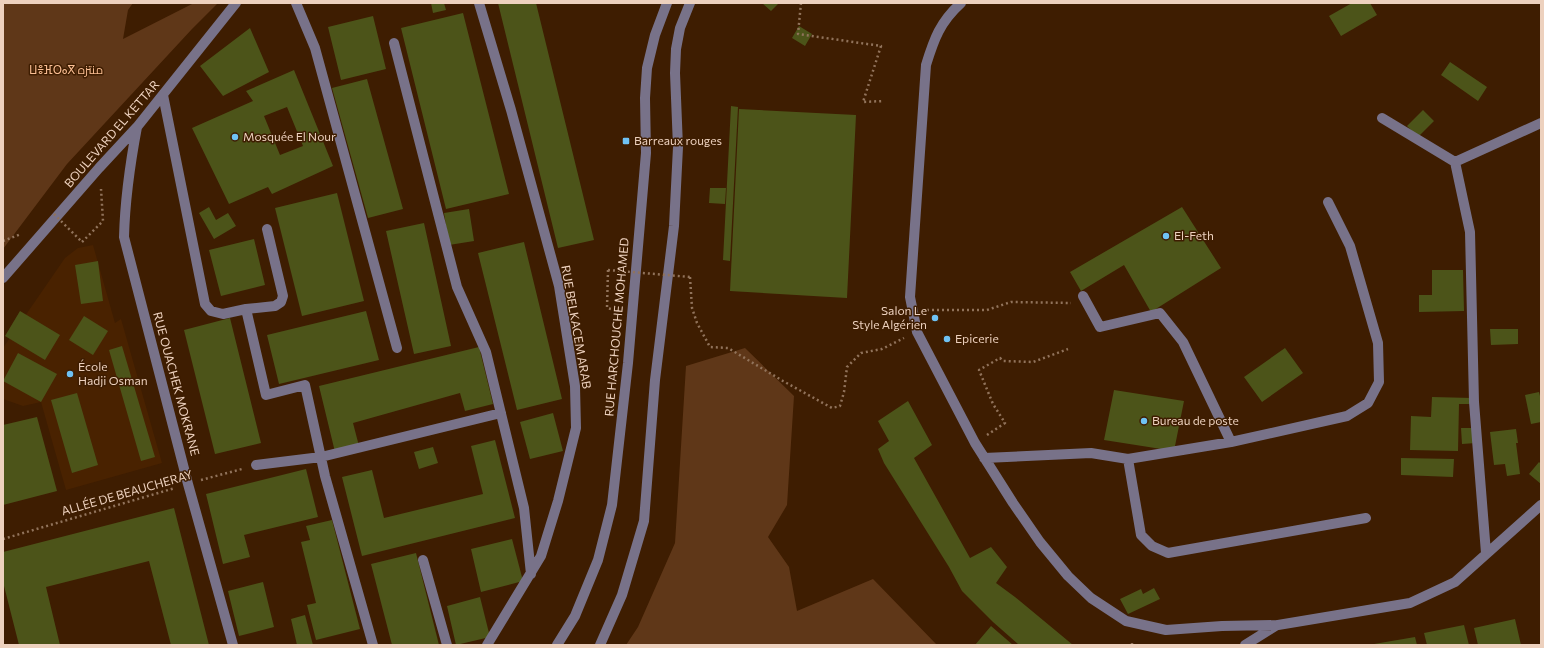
<svg xmlns="http://www.w3.org/2000/svg" width="1544" height="648" font-family="Commissioner,Cairo,'Noto Sans Tifinagh',sans-serif">
<rect width="100%" height="100%" fill="#3e1d01"/>
<!-- built -->
<path fill="#492200" d="M93 245 115 323 121 319 162 463 66 490 41 402 23 406 3 399V348L65 258 78 248Z"/>
<!-- green -->
<path fill="#5f3718" d="M3 3H133L128 10 123 39 194 3H218L192 29 67 164 3 249Z
M745 348 794 396 787 505 768 537 789 567 797 611 873 579 937 645H626L638 627 675 543 686 366Z"/>
<!-- building -->
<path fill="#4c5419" fill-rule="evenodd" d="M431 3H444L446 10 433 13Z
M498 3H536L594 240 558 248Z
M762 3H779L771 11Z
M1352 3H1370L1377 15 1341 36 1329 16Z
M463 13 509 194 446 209 401 28Z
M373 16 386 69 341 80 328 27Z
M799 26 812 34 805 46 792 38Z
M250 28 269 72 223 96 200 66Z
M1450 62 1487 87 1478 101 1441 75Z
M294 70 333 166 272 194 268 187 229 204 192 128 253 101 246 91ZM287 107 303 146 280 155 264 116Z
M367 79 403 209 368 218 332 88Z
M731 106 738 107 730 261 723 260Z
M739 109 856 115 847 298 730 291Z
M1423 110 1434 121 1418 137 1407 126Z
M710 188H726L725 204 709 203Z
M337 193 364 301 302 316 275 208Z
M209 207 216 220 228 213 236 226 214 239 199 213Z
M1182 207 1221 268 1151 312 1124 265 1081 291 1070 272Z
M469 209 474 241 449 245 444 213Z
M424 223 451 346 414 354 386 231Z
M254 239 265 285 221 296 209 250Z
M524 242 562 399 517 410 478 253Z
M98 261 103 301 81 304 75 265Z
M1432 270H1463L1464 311 1419 312V295H1432Z
M20 311 60 335 45 360 5 336Z
M366 311 379 360 279 384 267 335Z
M84 316 108 331 93 355 69 340Z
M230 318 261 443 215 454 184 330Z
M1490 329H1518V344L1491 345Z
M122 346 155 457 141 461 109 350Z
M479 347 493 404 465 411 460 393 353 423 359 446 335 452 319 386Z
M1285 348 1303 373 1262 402 1244 377Z
M18 353 57 374 41 402 3 381Z
M1114 390 1184 401 1174 451 1104 440Z
M1539 392 1541 400V422L1531 424 1525 395Z
M77 393 98 465 72 473 51 400Z
M1432 397 1472 398V404H1459L1458 451 1410 450 1411 416 1431 417Z
M908 401 932 445 914 458 970 558 991 547 1007 567 996 583 1015 597 1073 645H1019L993 622 962 591 949 567 884 463 878 449 889 441 878 421Z
M553 413 563 451 530 459 520 422Z
M37 417 57 491 3 505V425Z
M1461 428H1475L1476 443 1462 444Z
M1516 429 1518 443H1516L1520 474 1507 476 1505 464 1494 465 1490 432Z
M495 440 515 518 362 556 342 477 372 470 384 518 483 494 471 446Z
M433 447 438 463 419 469 414 452Z
M1401 458 1454 459 1453 477 1401 475Z
M1539 462 1541 464V484L1529 474Z
M306 469 318 517 244 535 250 557 223 564 206 494Z
M174 508 209 645H171L149 561 46 587 60 645H19L3 582V552Z
M332 520 360 629 316 640 307 605 316 603 301 542 310 540 306 526Z
M512 539 523 581 481 592 471 549Z
M416 553 439 645H392L371 564Z
M263 582 274 627 239 636 228 591Z
M1154 588 1160 599 1128 614 1120 599 1141 589 1143 594Z
M480 597 490 637 456 645 447 606Z
M305 615 313 645H297L291 619Z
M1515 619 1521 645H1478L1474 628Z
M1464 625 1469 645H1427L1424 633Z
M991 626 1013 645H975Z
M1415 637 1417 645H1374V644Z"/>
<g fill="none" stroke-linecap="round" stroke-linejoin="round">
<!-- path -->
<path stroke="#91735b" stroke-width="2.5" stroke-dasharray="2 3" stroke-linecap="butt" d="M801 3 798 34 881 46 863 102 884 101
M3 241 21 234
M82 242 103 221 101 189
M608 270 607 308 619 311
M690 277 692 308 697 323 710 347 728 348 783 381 832 408 840 406 844 392 847 367 861 353 882 349 904 338
M927 310H987L1011 302 1071 303
M987 435 1005 423 993 404 979 370 1000 358 1003 361 1033 362 1068 349
M201 480 242 469
M3 539 175 488
M1132 643V645"/>
<!-- minor -->
<path stroke="#787289" stroke-width="10" d="M296 3 315 48 397 348
M479 3 511 110 559 286 575 386 576 428 558 501 541 556 487 645
M961 3C940 22 934 39 926 65L910 297 917 332 975 443 1013 503 1040 542 1068 576 1091 598 1126 621 1166 630 1222 626 1278 625 1410 603 1455 582 1541 505
M394 43 457 287 486 352 524 508 531 574
M163 95 205 304 211 311 223 314 246 309
M1382 118 1455 162 1470 232 1474 402 1486 553
M137 127C130 164 125 199 124 237L188 484 233 645
M1455 162 1541 123
M267 229 283 296 281 302 275 306 246 309 266 395 305 385 325 476 373 645
M3 278 99 168 137 127 236 3
M1083 296 1100 327 1160 313 1183 342 1231 442 1128 459
M1231 442 1347 416 1368 403 1379 382 1378 343 1350 246 1328 202
M984 458 1091 453 1128 459 1141 535 1152 546 1168 553 1366 518
M256 465 321 457 501 413
M423 560 447 645
M557 645 575 616 598 560 612 505 628 363 646 153 645 98 647 68 655 35 667 3
M600 645 622 595 644 521 655 380 674 226 678 147 675 73 676 49 680 28 690 3
M1245 645 1277 625"/>
<!-- path-bridge -->
<path stroke="#91735b" stroke-width="2.5" stroke-dasharray="2 3" stroke-linecap="butt" d="M54 214 82 242
M608 270 690 277"/>
</g>
<!-- markers -->
<g fill="#6fc2f4" stroke="#3e1d01" stroke-width="1.5">
<circle cx="235" cy="137" r="4"/>
<rect x="622" y="137" width="8" height="8" rx="2"/>
<circle cx="1166" cy="236" r="4"/>
<circle cx="935" cy="318" r="4"/>
<circle cx="947" cy="339" r="4"/>
<circle cx="70" cy="374" r="4"/>
<circle cx="1144" cy="421" r="4"/>
</g>
<g text-anchor="middle" stroke-width="3" stroke-linejoin="round" paint-order="stroke">
<!-- park labels -->
<g font-size="12" fill="#fabe93" stroke="#3e1d01">
<text x="66" y="74">ⵡⴻⴼⵔⴰⴳ منتزه</text>
</g>
<!-- street labels -->
<g font-size="12" fill="#edd1be" stroke="#3e1d01">
<text transform="translate(112 134) rotate(-49)" y="4">BOULEVARD EL KETTAR</text>
<text transform="translate(576 327) rotate(80)" y="4">RUE BELKACEM ARAB</text>
<text transform="translate(617 327) rotate(-85)" y="4">RUE HARCHOUCHE MOHAMED</text>
<text transform="translate(176 384) rotate(75)" y="4">RUE OUACHEK MOKRANE</text>
<text transform="translate(127 493) rotate(-16)" y="4">ALLÉE DE BEAUCHERAY</text>
</g>
<!-- poi labels -->
<g font-size="12" fill="#edd1be" stroke="#3e1d01" text-anchor="start">
<text x="243" y="141">Mosquée El Nour</text>
<text x="634" y="145">Barreaux rouges</text>
<text x="1174" y="240">El-Feth</text>
<text x="927" y="315" text-anchor="end">Salon Le<tspan x="927" dy="14">Style Algérien</tspan></text>
<text x="955" y="343">Epicerie</text>
<text x="78" y="371">École<tspan x="78" dy="14">Hadji Osman</tspan></text>
<text x="1152" y="425">Bureau de poste</text>
</g>
</g>
<!-- border -->
<rect width="1544" height="648" fill="none" stroke="#edd1be" stroke-width="8"/>
</svg>
